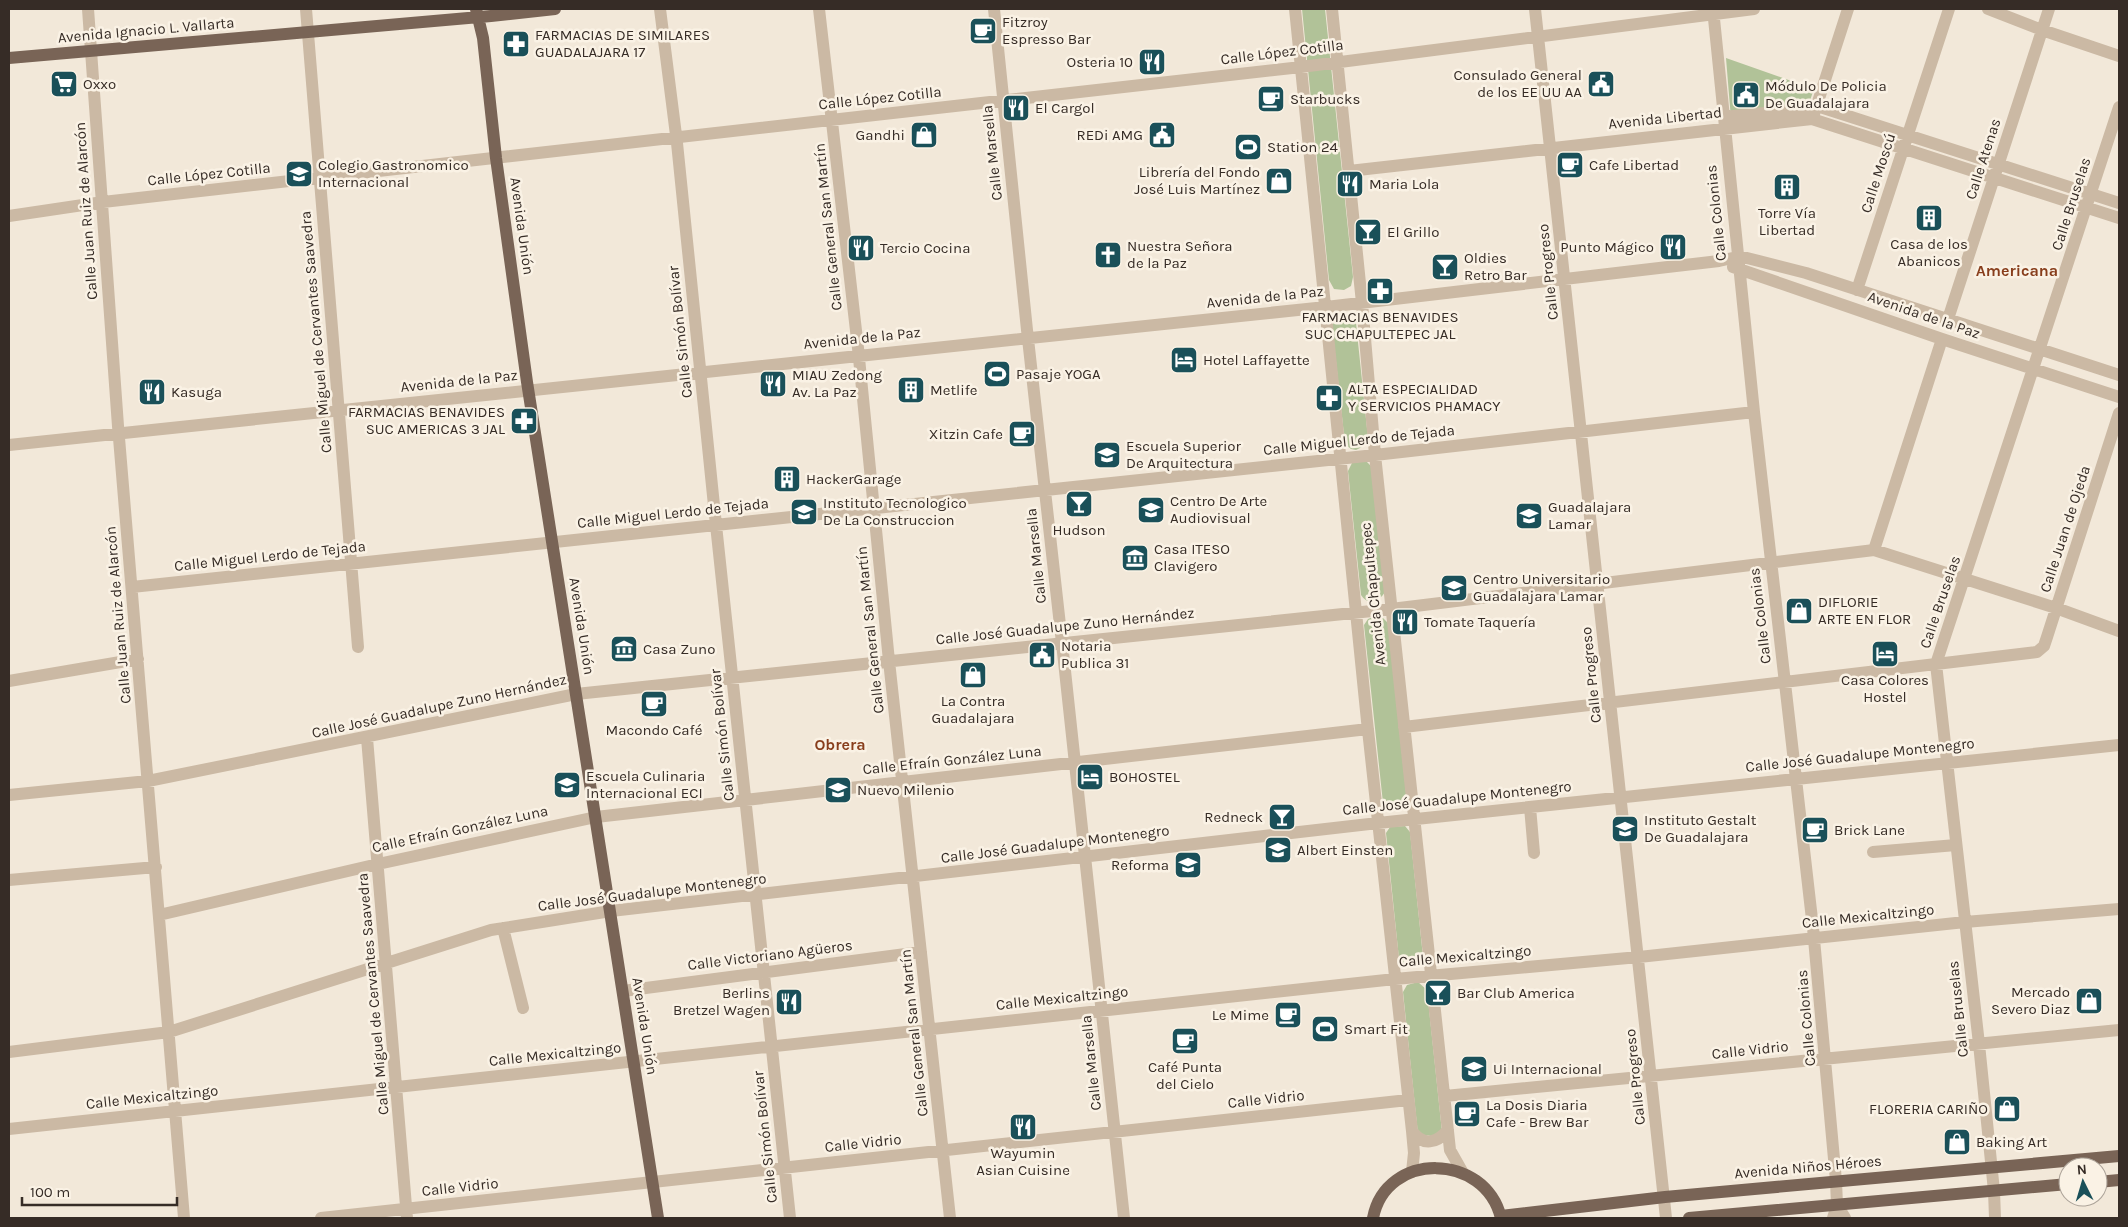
<svg xmlns="http://www.w3.org/2000/svg" width="2128" height="1227" font-family="Karla,sans-serif">
<rect width="100%" height="100%" fill="#f2e8d9"/>
<!-- green -->
<path fill="#b1c298" d="M1302 9H1325L1353 277 1351 286 1344 290 1334 289 1329 280Z
M1726 58 1814 89 1808 106 1731 119Z
M1344 315 1351 317 1356 323 1368 438 1366 445 1356 450 1351 449 1345 444 1332 325 1336 318Z
M1366 461 1371 466 1385 592C1379 602 1368 606 1361 595L1348 471 1352 463Z
M1375 616 1383 618 1388 623 1407 801C1402 812 1390 813 1383 803L1364 625 1368 619Z
M1405 826 1410 832 1423 957C1419 969 1406 970 1399 959L1386 833 1390 827Z
M1418 982 1427 990 1442 1132 1438 1137 1418 1134 1403 992 1407 985Z"/>
<g fill="none" stroke-linecap="round" stroke-linejoin="round">
<!-- minor -->
<path stroke="#cbb9a4" stroke-width="12" d="M88 9 118 426 184 1218
M306 9 358 647
M660 9 677 143 716 525 790 1218
M819 9 858 348 889 661 950 1218
M994 9 1027 330 1062 643 1124 1218
M1295 9 1367 721 1412 1131 1414 1153 1412 1172
M1332 9 1362 303 1375 455 1450 1150 1463 1173
M1535 9 1666 1218
M1713 9 1754 412 1813 928 1836 1181 1837 1205 1833 1218
M1988 9 2042 30 2119 56
M1817 106 2119 203
M1814 114 1848 9
M1723 117 1816 108
M1349 171 1812 119 2119 218
M9 216 103 202 1301 67 1754 9
M1733 267 1942 339 2119 397
M1857 290 1949 9
M1948 319 2049 9
M9 445 1326 307 1719 261 1737 257 1747 258 1806 273 2119 375
M1874 550 1942 339
M132 587 1375 455 1754 412
M9 681 138 659
M1404 727 2037 652 2044 646 2047 637 2119 413
M367 738 407 1218
M9 795 148 781 576 694 1391 609 1874 550 2056 608 2119 631
M1530 807 1534 853
M1873 852 1956 845
M9 880 156 867
M159 915 378 864 596 817 1368 729
M503 928 523 1008
M623 991 921 952
M9 1052 169 1032 491 930 611 911 1378 823 2119 745
M1445 1096 2119 1030
M9 1129 1395 979 1639 957 1965 922 2119 909
M1412 1131C1423 1147 1437 1143 1448 1130
M1837 1205 1845 1218
M321 1218 1408 1100
M1995 1218 1994 1191 1979 1044 1936 664 2119 107"/>
<!-- major -->
<path stroke="#796456" stroke-width="12" d="M476 9 483 38 496 158 527 382 658 1218
M9 58 491 16 555 9
M2098 1182 2119 1180
M1501 1216 1665 1197 2119 1156
M1373 1218C1386 1151 1485 1152 1501 1218
M1689 1218 2068 1184"/>
</g>
<!-- icons -->
<defs>
<g id="cafe-square" transform="scale(1.4375)"><rect x="-9" y="-9" width="18" height="18" rx="4" fill="#1a5059" stroke="#faf2e5"/><path d="M-5.5-4.5H6V0H3Q3 3.5 0 3.5H-2.5Q-5.5 3.5-5.5 0ZM3-3.2v2h1.7v-2ZM-6 4.5H4V6H-6Z" fill="#fff"/></g>
<g id="pharmacy-square" transform="scale(1.4375)"><rect x="-9" y="-9" width="18" height="18" rx="4" fill="#1a5059" stroke="#faf2e5"/><path d="M-2-6h4v4h4v4h-4v4h-4v-4h-4v-4h4Z" fill="#fff"/></g>
<g id="restaurant-square" transform="scale(1.4375)"><rect x="-9" y="-9" width="18" height="18" rx="4" fill="#1a5059" stroke="#faf2e5"/><path d="M-5-6h1v4h1v-4h1v4h1v-4h1v5L-1.5 .5V6h-2V.5L-5-1ZM5-6V6H3V1.5H1.5Q1.5-4 5-6Z" fill="#fff"/></g>
<g id="supermarket-square" transform="scale(1.4375)"><rect x="-9" y="-9" width="18" height="18" rx="4" fill="#1a5059" stroke="#faf2e5"/><path d="M-6-5.5h2.5l.6 2H6L4.5 2H-2.5L-4.4-4H-6ZM-1.5 3.2a1.3 1.3 0 1 0 .1 0ZM3 3.2a1.3 1.3 0 1 0 .1 0Z" fill="#fff"/></g>
<g id="civic-square" transform="scale(1.4375)"><rect x="-9" y="-9" width="18" height="18" rx="4" fill="#1a5059" stroke="#faf2e5"/><path d="M-.6-6.5H3V-4.5H.6V-3L4-1V1h2V6H-6V1h2V-1L-.6-3ZM-1.2 2.5V6h2.4V2.5Z" fill="#fff"/></g>
<g id="shop-square" transform="scale(1.4375)"><rect x="-9" y="-9" width="18" height="18" rx="4" fill="#1a5059" stroke="#faf2e5"/><path d="M-5-2.5h2.3a2.7 3.5 0 0 1 5.4 0H5L5.5 6h-11ZM-1.5-2.5h3a1.5 2.3 0 0 0-3 0Z" fill="#fff"/></g>
<g id="stadium-square" transform="scale(1.4375)"><rect x="-9" y="-9" width="18" height="18" rx="4" fill="#1a5059" stroke="#faf2e5"/><path d="M0-5a6.5 5 0 1 0 0 10a6.5 5 0 1 0 0-10ZM-3.5-1.8h7v3.6h-7Z" fill="#fff"/></g>
<g id="university-square" transform="scale(1.4375)"><rect x="-9" y="-9" width="18" height="18" rx="4" fill="#1a5059" stroke="#faf2e5"/><path d="M0-5L7-2L0 1L-7-2ZM-4 1L0 2.5L4 1V4Q0 6-4 4Z" fill="#fff"/></g>
<g id="building-square" transform="scale(1.4375)"><rect x="-9" y="-9" width="18" height="18" rx="4" fill="#1a5059" stroke="#faf2e5"/><path d="M-4-6H4V6H1V3H-1V6H-4ZM-2.5-4.3h1.7v1.8h-1.7ZM.8-4.3h1.7v1.8H.8ZM-2.5-1h1.7V.8h-1.7ZM.8-1h1.7V.8H.8Z" fill="#fff"/></g>
<g id="bar-square" transform="scale(1.4375)"><rect x="-9" y="-9" width="18" height="18" rx="4" fill="#1a5059" stroke="#faf2e5"/><path d="M-6-5H6L.8 .8V4.5H3.5V6h-7V4.5H-.8V.8Z" fill="#fff"/></g>
<g id="church-square" transform="scale(1.4375)"><rect x="-9" y="-9" width="18" height="18" rx="4" fill="#1a5059" stroke="#faf2e5"/><path d="M-1.2-6h2.4v3.5h3.3v2.4h-3.3V6h-2.4V-.1h-3.3v-2.4h3.3Z" fill="#fff"/></g>
<g id="hotel-square" transform="scale(1.4375)"><rect x="-9" y="-9" width="18" height="18" rx="4" fill="#1a5059" stroke="#faf2e5"/><path d="M-6-4.5h1.5V1H6V5H4.5V3h-9V5H-6ZM-4 0a1.8 1.8 0 1 1 3.6 0ZM.5 0V-2.5h3Q6-2.5 6 0Z" fill="#fff"/></g>
<g id="school-square" transform="scale(1.4375)"><rect x="-9" y="-9" width="18" height="18" rx="4" fill="#1a5059" stroke="#faf2e5"/><path d="M0-5L7-2L0 1L-7-2ZM-4 1L0 2.5L4 1V4Q0 6-4 4Z" fill="#fff"/></g>
<g id="museum-square" transform="scale(1.4375)"><rect x="-9" y="-9" width="18" height="18" rx="4" fill="#1a5059" stroke="#faf2e5"/><path d="M0-6L6-3V-2H-6V-3ZM-5-1h2V3h-2ZM-1-1h2V3h-2ZM3-1h2V3H3ZM-6 4H6V6H-6Z" fill="#fff"/></g>
</defs>
<g fill-rule="evenodd">
<use href="#cafe-square" x="983" y="31"/>
<use href="#pharmacy-square" x="516" y="44"/>
<use href="#restaurant-square" x="1152" y="62"/>
<use href="#supermarket-square" x="64" y="84"/>
<use href="#civic-square" x="1601" y="84"/>
<use href="#civic-square" x="1746" y="95"/>
<use href="#cafe-square" x="1271" y="99"/>
<use href="#restaurant-square" x="1016" y="108"/>
<use href="#shop-square" x="924" y="135"/>
<use href="#civic-square" x="1162" y="135"/>
<use href="#stadium-square" x="1248" y="147"/>
<use href="#cafe-square" x="1570" y="165"/>
<use href="#university-square" x="299" y="174"/>
<use href="#shop-square" x="1279" y="181"/>
<use href="#restaurant-square" x="1350" y="184"/>
<use href="#building-square" x="1787" y="187"/>
<use href="#building-square" x="1929" y="218"/>
<use href="#bar-square" x="1368" y="232"/>
<use href="#restaurant-square" x="1673" y="247"/>
<use href="#restaurant-square" x="861" y="248"/>
<use href="#church-square" x="1108" y="255"/>
<use href="#bar-square" x="1445" y="267"/>
<use href="#pharmacy-square" x="1380" y="291"/>
<use href="#hotel-square" x="1184" y="360"/>
<use href="#stadium-square" x="997" y="374"/>
<use href="#restaurant-square" x="773" y="384"/>
<use href="#building-square" x="911" y="390"/>
<use href="#restaurant-square" x="152" y="392"/>
<use href="#pharmacy-square" x="1329" y="398"/>
<use href="#pharmacy-square" x="524" y="421"/>
<use href="#cafe-square" x="1022" y="434"/>
<use href="#university-square" x="1107" y="455"/>
<use href="#building-square" x="787" y="479"/>
<use href="#bar-square" x="1079" y="504"/>
<use href="#university-square" x="1151" y="510"/>
<use href="#university-square" x="804" y="512"/>
<use href="#school-square" x="1529" y="516"/>
<use href="#museum-square" x="1135" y="558"/>
<use href="#university-square" x="1454" y="588"/>
<use href="#shop-square" x="1799" y="611"/>
<use href="#restaurant-square" x="1405" y="622"/>
<use href="#museum-square" x="624" y="649"/>
<use href="#hotel-square" x="1885" y="654"/>
<use href="#civic-square" x="1042" y="655"/>
<use href="#shop-square" x="973" y="675"/>
<use href="#cafe-square" x="654" y="704"/>
<use href="#hotel-square" x="1090" y="777"/>
<use href="#university-square" x="567" y="785"/>
<use href="#school-square" x="838" y="790"/>
<use href="#bar-square" x="1282" y="817"/>
<use href="#university-square" x="1625" y="829"/>
<use href="#cafe-square" x="1815" y="830"/>
<use href="#school-square" x="1278" y="850"/>
<use href="#school-square" x="1188" y="865"/>
<use href="#bar-square" x="1438" y="993"/>
<use href="#shop-square" x="2089" y="1001"/>
<use href="#restaurant-square" x="789" y="1002"/>
<use href="#cafe-square" x="1288" y="1015"/>
<use href="#stadium-square" x="1325" y="1029"/>
<use href="#cafe-square" x="1185" y="1041"/>
<use href="#university-square" x="1474" y="1069"/>
<use href="#shop-square" x="2007" y="1109"/>
<use href="#cafe-square" x="1467" y="1114"/>
<use href="#restaurant-square" x="1023" y="1127"/>
<use href="#shop-square" x="1957" y="1142"/>
</g>
<g text-anchor="middle" stroke-width="5" stroke-linejoin="round" paint-order="stroke">
<!-- poi labels -->
<g font-size="15" fill="#362c26" stroke="#faf2e5" text-anchor="start">
<text x="1002" y="27">Fitzroy<tspan x="1002" dy="17">Espresso Bar</tspan></text>
<text x="535" y="40">FARMACIAS DE SIMILARES<tspan x="535" dy="17">GUADALAJARA 17</tspan></text>
<text x="1133" y="67" text-anchor="end">Osteria 10</text>
<text x="1582" y="80" text-anchor="end">Consulado General<tspan x="1582" dy="17">de los EE UU AA</tspan></text>
<text x="83" y="89">Oxxo</text>
<text x="1765" y="91">Módulo De Policia<tspan x="1765" dy="17">De Guadalajara</tspan></text>
<text x="1290" y="104">Starbucks</text>
<text x="1035" y="113">El Cargol</text>
<text x="905" y="140" text-anchor="end">Gandhi</text>
<text x="1143" y="140" text-anchor="end">REDi AMG</text>
<text x="1267" y="152">Station 24</text>
<text x="318" y="170">Colegio Gastronomico<tspan x="318" dy="17">Internacional</tspan></text>
<text x="1589" y="170">Cafe Libertad</text>
<text x="1260" y="177" text-anchor="end">Librería del Fondo<tspan x="1260" dy="17">José Luis Martínez</tspan></text>
<text x="1369" y="189">Maria Lola</text>
<text x="1787" y="218" text-anchor="middle">Torre Vía<tspan x="1787" dy="17">Libertad</tspan></text>
<text x="1387" y="237">El Grillo</text>
<text x="1929" y="249" text-anchor="middle">Casa de los<tspan x="1929" dy="17">Abanicos</tspan></text>
<text x="1127" y="251">Nuestra Señora<tspan x="1127" dy="17">de la Paz</tspan></text>
<text x="1654" y="252" text-anchor="end">Punto Mágico</text>
<text x="880" y="253">Tercio Cocina</text>
<text x="1464" y="263">Oldies<tspan x="1464" dy="17">Retro Bar</tspan></text>
<text x="1380" y="322" text-anchor="middle">FARMACIAS BENAVIDES<tspan x="1380" dy="17">SUC CHAPULTEPEC JAL</tspan></text>
<text x="1203" y="365">Hotel Laffayette</text>
<text x="1016" y="379">Pasaje YOGA</text>
<text x="792" y="380">MIAU Zedong<tspan x="792" dy="17">Av. La Paz</tspan></text>
<text x="1348" y="394">ALTA ESPECIALIDAD<tspan x="1348" dy="17">Y SERVICIOS PHAMACY</tspan></text>
<text x="930" y="395">Metlife</text>
<text x="171" y="397">Kasuga</text>
<text x="505" y="417" text-anchor="end">FARMACIAS BENAVIDES<tspan x="505" dy="17">SUC AMERICAS 3 JAL</tspan></text>
<text x="1003" y="439" text-anchor="end">Xitzin Cafe</text>
<text x="1126" y="451">Escuela Superior<tspan x="1126" dy="17">De Arquitectura</tspan></text>
<text x="806" y="484">HackerGarage</text>
<text x="1170" y="506">Centro De Arte<tspan x="1170" dy="17">Audiovisual</tspan></text>
<text x="823" y="508">Instituto Tecnologico<tspan x="823" dy="17">De La Construccion</tspan></text>
<text x="1548" y="512">Guadalajara<tspan x="1548" dy="17">Lamar</tspan></text>
<text x="1079" y="535" text-anchor="middle">Hudson</text>
<text x="1154" y="554">Casa ITESO<tspan x="1154" dy="17">Clavigero</tspan></text>
<text x="1473" y="584">Centro Universitario<tspan x="1473" dy="17">Guadalajara Lamar</tspan></text>
<text x="1818" y="607">DIFLORIE<tspan x="1818" dy="17">ARTE EN FLOR</tspan></text>
<text x="1424" y="627">Tomate Taquería</text>
<text x="1061" y="651">Notaria<tspan x="1061" dy="17">Publica 31</tspan></text>
<text x="643" y="654">Casa Zuno</text>
<text x="1885" y="685" text-anchor="middle">Casa Colores<tspan x="1885" dy="17">Hostel</tspan></text>
<text x="973" y="706" text-anchor="middle">La Contra<tspan x="973" dy="17">Guadalajara</tspan></text>
<text x="654" y="735" text-anchor="middle">Macondo Café</text>
<text x="586" y="781">Escuela Culinaria<tspan x="586" dy="17">Internacional ECI</tspan></text>
<text x="1109" y="782">BOHOSTEL</text>
<text x="857" y="795">Nuevo Milenio</text>
<text x="1263" y="822" text-anchor="end">Redneck</text>
<text x="1644" y="825">Instituto Gestalt<tspan x="1644" dy="17">De Guadalajara</tspan></text>
<text x="1834" y="835">Brick Lane</text>
<text x="1297" y="855">Albert Einsten</text>
<text x="1169" y="870" text-anchor="end">Reforma</text>
<text x="2070" y="997" text-anchor="end">Mercado<tspan x="2070" dy="17">Severo Diaz</tspan></text>
<text x="770" y="998" text-anchor="end">Berlins<tspan x="770" dy="17">Bretzel Wagen</tspan></text>
<text x="1457" y="998">Bar Club America</text>
<text x="1269" y="1020" text-anchor="end">Le Mime</text>
<text x="1344" y="1034">Smart Fit</text>
<text x="1185" y="1072" text-anchor="middle">Café Punta<tspan x="1185" dy="17">del Cielo</tspan></text>
<text x="1493" y="1074">Ui Internacional</text>
<text x="1486" y="1110">La Dosis Diaria<tspan x="1486" dy="17">Cafe - Brew Bar</tspan></text>
<text x="1988" y="1114" text-anchor="end">FLORERIA CARIÑO</text>
<text x="1976" y="1147">Baking Art</text>
<text x="1023" y="1158" text-anchor="middle">Wayumin<tspan x="1023" dy="17">Asian Cuisine</tspan></text>
</g>
<!-- street labels -->
<g font-size="15" fill="#362c26" stroke="#faf2e5">
<text transform="translate(146 30) rotate(-5)" y="5">Avenida Ignacio L. Vallarta</text>
<text transform="translate(1282 52) rotate(-7)" y="5">Calle López Cotilla</text>
<text transform="translate(880 98) rotate(-6)" y="5">Calle López Cotilla</text>
<text transform="translate(1665 118) rotate(-6)" y="5">Avenida Libertad</text>
<text transform="translate(992 153) rotate(-96)" y="5">Calle Marsella</text>
<text transform="translate(1983 159) rotate(-72)" y="5">Calle Atenas</text>
<text transform="translate(1878 173) rotate(-72)" y="5">Calle Moscú</text>
<text transform="translate(209 174) rotate(-6)" y="5">Calle López Cotilla</text>
<text transform="translate(2071 204) rotate(-72)" y="5">Calle Bruselas</text>
<text transform="translate(86 211) rotate(-94)" y="5">Calle Juan Ruiz de Alarcón</text>
<text transform="translate(1716 213) rotate(-96)" y="5">Calle Colonias</text>
<text transform="translate(522 226) rotate(82)" y="5">Avenida Unión</text>
<text transform="translate(828 227) rotate(-96)" y="5">Calle General San Martín</text>
<text transform="translate(1548 272) rotate(-96)" y="5">Calle Progreso</text>
<text transform="translate(1265 297) rotate(-6)" y="5">Avenida de la Paz</text>
<text transform="translate(1924 315) rotate(19)" y="5">Avenida de la Paz</text>
<text transform="translate(316 332) rotate(-95)" y="5">Calle Miguel de Cervantes Saavedra</text>
<text transform="translate(680 332) rotate(-96)" y="5">Calle Simón Bolívar</text>
<text transform="translate(862 338) rotate(-6)" y="5">Avenida de la Paz</text>
<text transform="translate(459 381) rotate(-6)" y="5">Avenida de la Paz</text>
<text transform="translate(1359 440) rotate(-6)" y="5">Calle Miguel Lerdo de Tejada</text>
<text transform="translate(673 513) rotate(-6)" y="5">Calle Miguel Lerdo de Tejada</text>
<text transform="translate(2065 529) rotate(-72)" y="5">Calle Juan de Ojeda</text>
<text transform="translate(270 556) rotate(-6)" y="5">Calle Miguel Lerdo de Tejada</text>
<text transform="translate(1036 556) rotate(-96)" y="5">Calle Marsella</text>
<text transform="translate(1373 594) rotate(-96)" y="5">Avenida Chapultepec</text>
<text transform="translate(1940 602) rotate(-71)" y="5">Calle Bruselas</text>
<text transform="translate(118 615) rotate(-95)" y="5">Calle Juan Ruiz de Alarcón</text>
<text transform="translate(1760 616) rotate(-97)" y="5">Calle Colonias</text>
<text transform="translate(582 626) rotate(81)" y="5">Avenida Unión</text>
<text transform="translate(1065 626) rotate(-6)" y="5">Calle José Guadalupe Zuno Hernández</text>
<text transform="translate(870 630) rotate(-96)" y="5">Calle General San Martín</text>
<text transform="translate(1591 675) rotate(-96)" y="5">Calle Progreso</text>
<text transform="translate(439 706) rotate(-12)" y="5">Calle José Guadalupe Zuno Hernández</text>
<text transform="translate(722 735) rotate(-96)" y="5">Calle Simón Bolívar</text>
<text transform="translate(1860 755) rotate(-6)" y="5">Calle José Guadalupe Montenegro</text>
<text transform="translate(952 760) rotate(-6)" y="5">Calle Efraín González Luna</text>
<text transform="translate(1457 798) rotate(-6)" y="5">Calle José Guadalupe Montenegro</text>
<text transform="translate(460 829) rotate(-12)" y="5">Calle Efraín González Luna</text>
<text transform="translate(1055 844) rotate(-7)" y="5">Calle José Guadalupe Montenegro</text>
<text transform="translate(652 892) rotate(-7)" y="5">Calle José Guadalupe Montenegro</text>
<text transform="translate(1868 916) rotate(-6)" y="5">Calle Mexicaltzingo</text>
<text transform="translate(770 955) rotate(-7)" y="5">Calle Victoriano Agüeros</text>
<text transform="translate(1465 956) rotate(-5)" y="5">Calle Mexicaltzingo</text>
<text transform="translate(373 994) rotate(-95)" y="5">Calle Miguel de Cervantes Saavedra</text>
<text transform="translate(1062 998) rotate(-6)" y="5">Calle Mexicaltzingo</text>
<text transform="translate(1958 1009) rotate(-96)" y="5">Calle Bruselas</text>
<text transform="translate(1806 1018) rotate(-95)" y="5">Calle Colonias</text>
<text transform="translate(645 1026) rotate(81)" y="5">Avenida Unión</text>
<text transform="translate(914 1033) rotate(-96)" y="5">Calle General San Martín</text>
<text transform="translate(1750 1050) rotate(-6)" y="5">Calle Vidrio</text>
<text transform="translate(555 1054) rotate(-6)" y="5">Calle Mexicaltzingo</text>
<text transform="translate(1091 1063) rotate(-96)" y="5">Calle Marsella</text>
<text transform="translate(1635 1077) rotate(-96)" y="5">Calle Progreso</text>
<text transform="translate(152 1097) rotate(-6)" y="5">Calle Mexicaltzingo</text>
<text transform="translate(1266 1099) rotate(-6)" y="5">Calle Vidrio</text>
<text transform="translate(765 1137) rotate(-96)" y="5">Calle Simón Bolívar</text>
<text transform="translate(863 1143) rotate(-6)" y="5">Calle Vidrio</text>
<text transform="translate(1808 1167) rotate(-5)" y="5">Avenida Niños Héroes</text>
<text transform="translate(460 1187) rotate(-6)" y="5">Calle Vidrio</text>
</g>
<!-- neighbourhood labels -->
<g font-size="16" font-weight="bold" fill="#883e1c" stroke="#faf2e5">
<text x="2017" y="276">Americana</text>
<text x="840" y="750">Obrera</text>
</g>
</g>
<!-- border -->
<rect width="2128" height="1227" fill="none" stroke="#362c26" stroke-width="20"/>
<!-- north arrow -->
<g transform="translate(2083 1182) rotate(355)"><circle r="24" fill="#faf2e5" stroke="#aca399"/>
<path d="M0-4L9 19L0 12L-9 19Z" fill="#1a5059"/>
<text y="-8" font-size="14" font-weight="bold" text-anchor="middle" fill="#362c26">N</text>
</g>
<!-- scale -->
<path d="M22 1197v8h155v-8" fill="none" stroke="#362c26" stroke-width="2.5"/>
<text x="30" y="1197" font-size="15" fill="#362c26" stroke="#faf2e5" stroke-width="4" paint-order="stroke">100 m</text>
</svg>
